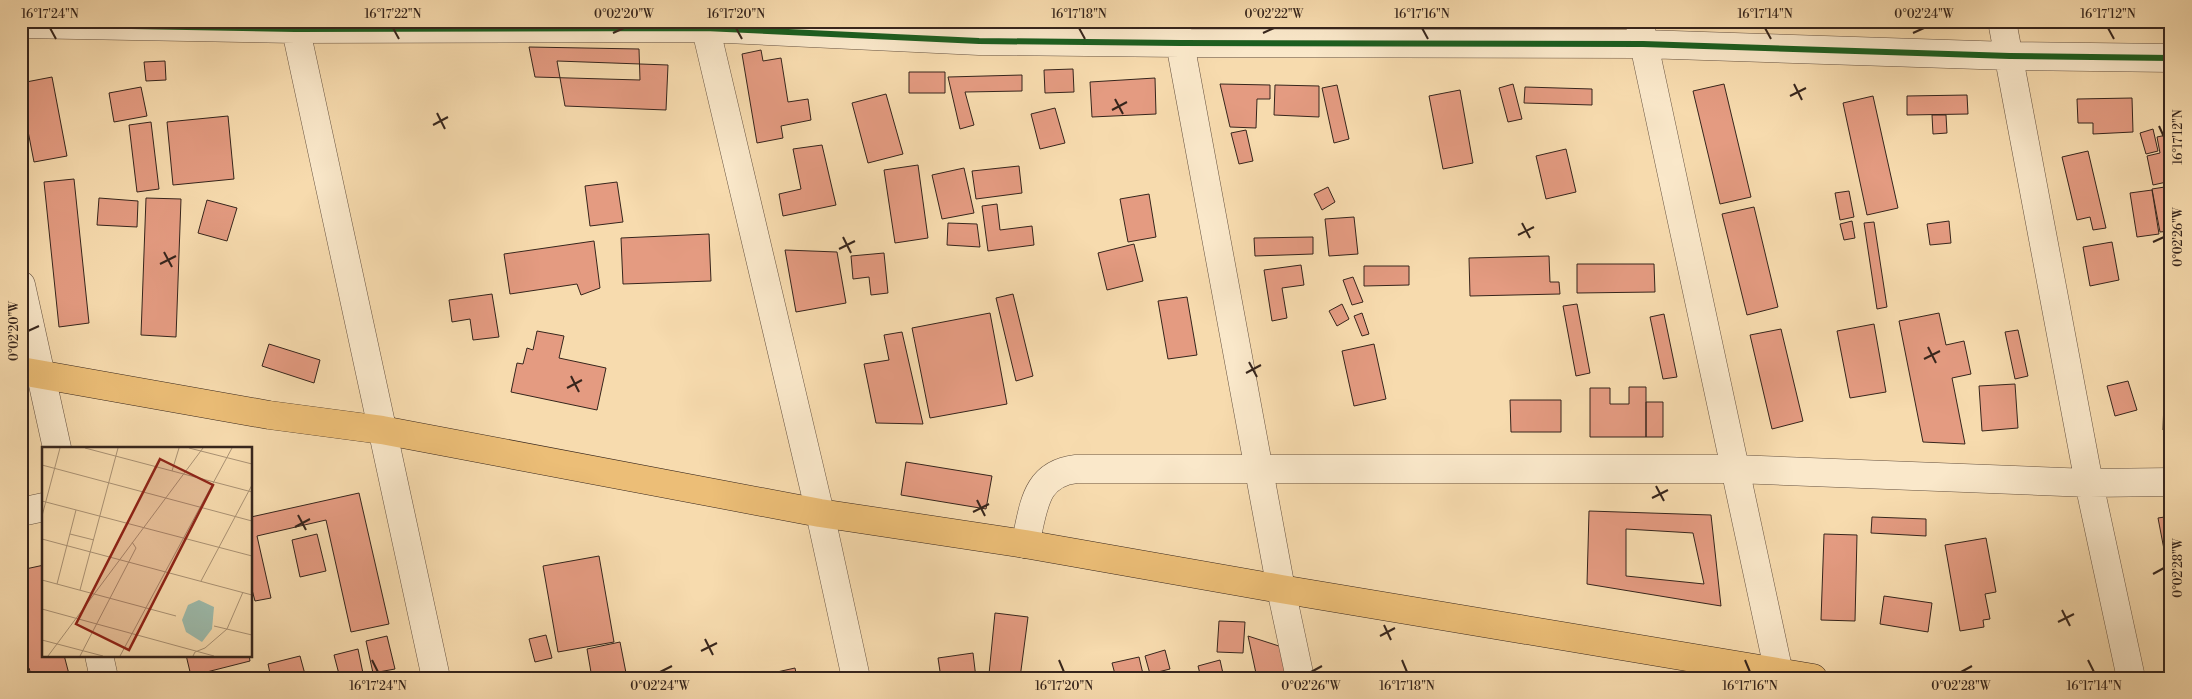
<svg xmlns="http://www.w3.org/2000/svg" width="2192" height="699" font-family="'Libre Bodoni',serif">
<rect width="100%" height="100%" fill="#f7dbae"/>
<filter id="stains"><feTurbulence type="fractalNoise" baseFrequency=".004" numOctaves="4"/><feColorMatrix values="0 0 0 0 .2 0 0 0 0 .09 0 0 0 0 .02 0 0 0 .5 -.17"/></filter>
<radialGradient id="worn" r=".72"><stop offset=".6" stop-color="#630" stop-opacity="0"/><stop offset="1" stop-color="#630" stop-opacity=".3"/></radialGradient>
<!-- building -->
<path fill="#e49b81" stroke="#36251c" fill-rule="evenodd" d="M529 47 639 49 640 80 535 77Z
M761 50 763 61 781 58 788 102 808 99 811 120 781 126 783 138 757 143 742 54Z
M165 61 166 80 146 81 144 62Z
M557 61 668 65 666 110 565 106Z
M1073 69 1074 92 1045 93 1044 70Z
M909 72H945V93H909Z
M1022 75V91L965 92 974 125 960 129 948 77Z
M52 77 67 156 34 162 21 95V83Z
M1155 78 1156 114 1092 117 1090 82Z
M1220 84 1270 85V99H1257L1256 128 1230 127Z
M1513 84 1522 119 1508 122 1499 88Z
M1724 84 1751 197 1720 204 1693 91Z
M1275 85 1319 86V117L1274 115Z
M1337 85 1349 139 1334 143 1322 88Z
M141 87 147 116 114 122 109 93Z
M1525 87 1592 89V105L1524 103Z
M1460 90 1473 163 1443 169 1429 96Z
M886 94 903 154 868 163 852 103Z
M1967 95 1968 114 1907 115V96Z
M1873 96 1898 208 1867 215 1843 103Z
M2132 98 2133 132 2093 134V123H2078L2077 99Z
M1055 108 1065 143 1040 149 1031 114Z
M1932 115H1946L1947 133 1933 134Z
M228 116 234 179 173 185 167 122Z
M151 122 159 189 137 192 129 125Z
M2153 129 2158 151 2146 154 2140 133Z
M1246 130 1253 161 1239 164 1231 133Z
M2171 134V181L2153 185 2147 156 2160 153 2157 137Z
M822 145 836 205 783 216 779 194 801 189 793 149Z
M1566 149 1576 192 1546 199 1536 156Z
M2088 151 2106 228 2093 230 2090 217 2077 220 2062 157Z
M918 165 928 238 895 243 884 170Z
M1019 166 1022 193 976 199 972 171Z
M964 168 974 213 942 219 932 175Z
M74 179 89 323 59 327 44 182Z
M617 182 623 222 590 226 585 186Z
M2171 186V231L2160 232 2152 189Z
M1328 187 1335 202 1322 210 1314 194Z
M2152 190 2159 234 2137 237 2130 193Z
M1849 191 1854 217 1840 220 1835 193Z
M1149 194 1156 237 1128 242 1120 199Z
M99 198 138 201 137 227 97 225Z
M146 198 181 199 176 337 141 335Z
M207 200 237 208 227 241 198 233Z
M997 204 1000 230 1032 226 1034 245 988 251 982 206Z
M1754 207 1778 307 1747 315 1722 214Z
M1354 217 1358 254 1329 256 1325 219Z
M1852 221 1855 238 1844 240 1840 224Z
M1949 221 1951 243 1930 245 1927 224Z
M1874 222 1887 307 1877 309 1864 223Z
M948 223 977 224 980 247 947 245Z
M709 234 711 281 623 284 621 238Z
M1313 237V254L1255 256 1254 238Z
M594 241 600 288 581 295 577 284 510 294 504 254Z
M2112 242 2119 280 2090 286 2083 247Z
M1134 244 1143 281 1107 290 1098 253Z
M785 250 837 252 846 303 796 312Z
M884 253 888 293 871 295 869 277 853 279 851 256Z
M1549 256 1550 282H1559L1560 294 1470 296 1469 258Z
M1577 264H1654L1655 292 1577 293Z
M1301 265 1304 285 1282 288 1287 318 1272 321 1264 270Z
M1364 266H1409V285L1364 286Z
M1353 277 1363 302 1352 305 1343 280Z
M492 294 499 337 473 340 470 319 452 322 449 300Z
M1013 294 1033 376 1016 381 996 298Z
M1187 297 1197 355 1168 359 1158 301Z
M1342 304 1349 319 1337 326 1329 311Z
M1577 304 1590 373 1576 376 1563 306Z
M990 313 1007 404 930 418 912 328Z
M1362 313 1369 334 1362 336 1354 316Z
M1939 313 1946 345 1964 341 1971 374 1952 378 1965 444 1923 442 1899 321Z
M1664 314 1677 377 1663 379 1650 317Z
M1874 324 1886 392 1850 398 1837 331Z
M1781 329 1803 421 1772 429 1750 335Z
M2018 330 2028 376 2015 379 2005 332Z
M537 331 564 336 559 358 606 368 597 410 511 392 517 363 523 364 527 348 533 350Z
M902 332 923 424 876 423 864 364 889 360 884 335Z
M269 344 320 360 314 383 262 366Z
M1374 344 1386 399 1354 406 1342 351Z
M2128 381 2137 410 2115 416 2107 386Z
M2015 384 2018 428 1982 431 1979 386Z
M1629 387H1646V437H1590V388H1610V404H1629Z
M2171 399V429L2163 430 2164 400Z
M1510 400H1561V432H1511Z
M1646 402H1663V437H1646Z
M906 462 992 476 986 509 901 495Z
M359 493 389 624 351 632 326 520 257 536 271 598 255 601 251 586V517Z
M1589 511 1711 515 1721 606 1587 584ZM1626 529 1693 533 1704 584 1626 576Z
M2171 516V586L2158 518Z
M1872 517 1926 519V536L1871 533Z
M317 534 326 571 300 577 292 540Z
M1824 534 1857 535 1855 621 1821 620Z
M1986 538 1996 592 1985 594 1990 619 1983 620 1984 627 1960 631 1945 545Z
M599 556 614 642 558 652 543 566Z
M44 565V655H64L70 678H32L29 668 21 670V570Z
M1884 596 1932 603 1928 632 1880 624Z
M995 613 1028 617 1020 678 989 674Z
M1219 621 1245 622 1243 653 1217 652Z
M546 635 552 658 535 662 529 639Z
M387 636 395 669 373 673 366 641Z
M1248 636 1282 647 1289 678H1257Z
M620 642 627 678H592L587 649Z
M358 649 364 678H340L334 655Z
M1165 650 1170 669 1150 674 1145 656Z
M973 653 976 678H941L938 658Z
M186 655H249L250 661 191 676Z
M300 656 306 678H271L268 664Z
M1139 657 1143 674 1129 678H1116L1112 663Z
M1220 660 1224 678H1201L1198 666Z
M795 668 797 678H750Z"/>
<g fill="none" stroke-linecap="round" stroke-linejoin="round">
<!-- minor casing -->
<g stroke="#665240" stroke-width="29">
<path id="minor" d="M294 21 436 678
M704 21 820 513 856 678
M1175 21 1180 43 1281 589 1300 678
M1639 21 1780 678
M2002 21 2089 483 2131 678
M21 24 295 29 705 28 979 41 1180 43 1643 44 2010 56 2171 58
M21 285 57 448
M21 512 44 507
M1025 544C1034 510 1033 474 1076 469H1735L2089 483 2171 482
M99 655 104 678"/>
</g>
<!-- major casing -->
<g stroke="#36251c" stroke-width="29">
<path id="major" d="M21 371 269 415 382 430 820 513 1025 544 1281 589 1813 678"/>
</g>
<!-- minor -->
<use href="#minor" stroke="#fae8ca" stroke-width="28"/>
<!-- major -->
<use href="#major" stroke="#ecbe77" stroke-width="28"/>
<!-- cycleway casing -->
<g stroke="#fae8ca" stroke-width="9">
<path id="cycleway" d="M21 24 295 29 705 28 979 41 1180 43 1643 44 2010 56 2171 58"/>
</g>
<!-- cycleway -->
<use href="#cycleway" stroke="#1b5e20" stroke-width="6"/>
</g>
<!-- ticks -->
<path fill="none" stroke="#36251c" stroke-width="2" d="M50 28 56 39M393 28 399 39M736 28 742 39M1079 28 1085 39M1422 28 1428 39M1765 28 1771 39M2108 28 2114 39M613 33 624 28M1263 33 1274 28M1913 33 1924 28M1794 84 1802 100M1790 96 1806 88M1115 99 1123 114M1112 110 1127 102M437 113 445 129M433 125 448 117M2159 126 2164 137M1522 223 1530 238M1518 235 1534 227M843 237 851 253M2153 242 2164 237M839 249 855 241M164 252 172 267M160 264 176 256M28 331 39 326M1928 347 1936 363M1924 359 1940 351M1249 362 1257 377M1246 373 1261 365M571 376 579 392M567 388 582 380M1656 486 1664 501M1652 498 1668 490M977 500 985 516M973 512 989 504M298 515 306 530M295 527 310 519M2153 574 2164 568M2062 610 2070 626M2058 622 2074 614M1384 625 1391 640M1380 636 1395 628M705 639 713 655M701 651 717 643M372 660 378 672M1059 660 1064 672M1402 660 1407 672M1745 660 1750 672M2088 660 2094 672M660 672 672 666M1311 672 1322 666M1961 672 1972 666"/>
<!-- overview -->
<g transform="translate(42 447)">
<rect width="210" height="210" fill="#f7dbae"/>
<path d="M157 153 172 160 170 182 160 195 144 185 140 173 146 158Z" fill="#9dbbac"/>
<path fill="none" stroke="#aa9274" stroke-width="1" d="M43 1 210 45M147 1 210 17M0 18 210 74M130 24 137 1M0 54 210 109M0 69 18 1M28 87 52 93M0 92 210 148M0 133 134 169M159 134 210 38M15 137 34 63M38 143 76 1M0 162 172 209M172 179 210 188M0 193 61 209M6 209 161 1M38 209 94 101 90 95M78 209 190 1M151 209 153 205 163 201 185 182 201 145"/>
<path fill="#8f2418" fill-opacity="0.15" stroke="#8f2418" stroke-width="2.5" d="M118 12 171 38 87 203 34 177Z"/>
<rect width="210" height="210" fill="none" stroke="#36251c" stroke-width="2.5"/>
</g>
<!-- margin -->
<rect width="2192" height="699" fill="none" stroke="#f7dbae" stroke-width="55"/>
<rect x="28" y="28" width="2136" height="644" fill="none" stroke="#36251c" stroke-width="2"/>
<g font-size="12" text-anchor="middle" fill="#36251c">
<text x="50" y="18">16°17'24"N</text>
<text x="393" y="18">16°17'22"N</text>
<text x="624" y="18">0°02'20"W</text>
<text x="736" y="18">16°17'20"N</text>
<text x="1079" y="18">16°17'18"N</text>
<text x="1274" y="18">0°02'22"W</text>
<text x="1422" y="18">16°17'16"N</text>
<text x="1765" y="18">16°17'14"N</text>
<text x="1924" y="18">0°02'24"W</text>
<text x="2108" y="18">16°17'12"N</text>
<text transform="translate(2178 137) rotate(-90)" y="4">16°17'12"N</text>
<text transform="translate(2178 237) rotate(-90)" y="4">0°02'26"W</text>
<text transform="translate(14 331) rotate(-90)" y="4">0°02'20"W</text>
<text transform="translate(2178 568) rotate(-90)" y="4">0°02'28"W</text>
<text x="378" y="690">16°17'24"N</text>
<text x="660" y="690">0°02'24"W</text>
<text x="1064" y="690">16°17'20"N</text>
<text x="1311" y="690">0°02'26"W</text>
<text x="1407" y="690">16°17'18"N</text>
<text x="1750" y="690">16°17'16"N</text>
<text x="1961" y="690">0°02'28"W</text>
<text x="2094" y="690">16°17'14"N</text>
</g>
<rect width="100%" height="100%" filter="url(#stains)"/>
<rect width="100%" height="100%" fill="url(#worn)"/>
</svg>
